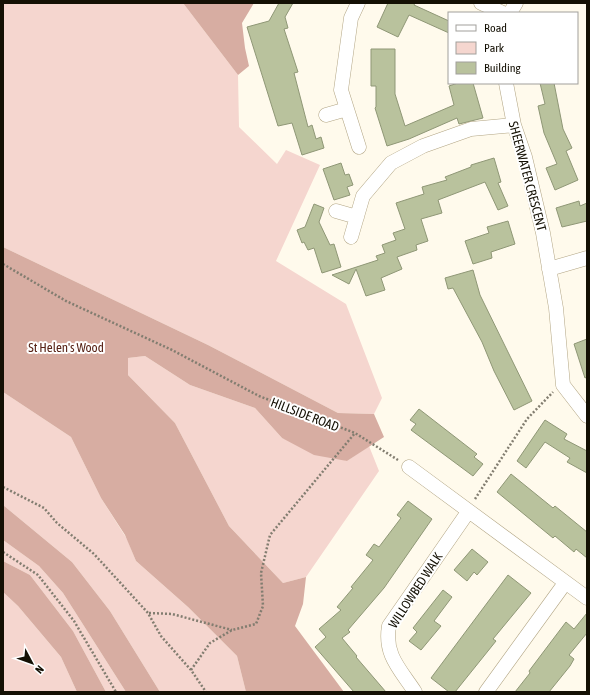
<svg xmlns="http://www.w3.org/2000/svg" width="590" height="695" font-family="'Asap Condensed',sans-serif">
<rect width="100%" height="100%" fill="#fffaec"/>
<!-- green -->
<path fill="#f5d6cf" d="M3 3H183L238 75 239 127 277 164 286 150 320 165 276 261 346 304 382 398 374 414 338 413 208 345 3 247Z
M145 356 190 385 255 408 282 438 347 461 369 446 379 471 306 577 283 583 229 526 175 423 128 375V358Z
M3 392 71 437 101 498 127 539 136 561 188 607 237 656 246 692H160L110 611 72 562 3 505Z
M3 540 39 566 63 593 126 692H106L73 631 30 575 3 561Z
M3 592 18 606 61 657 77 692H3Z"/>
<!-- forest -->
<path fill="#d7ada2" d="M183 3H254L242 23 245 48 249 66 238 75Z
M3 247 208 345 338 413 374 414 384 437 347 461 314 455 282 438 255 408 190 385 145 356 128 358V375L175 423 229 526 283 583 306 577 303 604 295 626 344 692H246L237 656 188 607 136 561 125 535 101 498 71 437 3 392Z
M3 505 72 562 110 611 160 692H126L63 593 39 566 3 540Z
M3 561 30 575 73 631 106 692H77L61 657 18 606 3 592Z"/>
<!-- building -->
<path fill="#b9c29d" stroke="#8f9776" d="M279 3H293L285 17 288 28 284 29 298 72 294 73 308 127 312 125 316 139 321 137 324 148 302 155 292 123 278 126 247 27 269 21Z
M388 3H415L414 5 449 21V33L409 15 398 37 377 27Z
M371 49H395V94L405 126 454 105 449 86 458 83H473L483 118 459 124 457 118 409 139 387 146 375 108 376 107V86H371Z
M540 83H554L563 129 572 148 566 151 578 180 555 190 546 168 557 164 544 133 538 106 545 104Z
M494 158 501 182 498 183 508 206 498 210 485 182 438 200 442 213 421 219 428 241 416 245 417 250 397 257 402 269 381 278 385 290 366 296 356 269 349 284 332 275 378 260 376 256 385 253 382 245 396 240 393 233 405 229 396 203 424 194 422 187 447 180 445 177 471 167V165Z
M341 163 345 175 349 174 353 185 347 187 350 195 334 200 323 169Z
M579 201 580 206 587 203V221L562 227 556 208Z
M314 204 324 208 319 222 330 245 334 244 341 267 322 273 314 248 308 250 304 242 302 243 297 230 305 227Z
M508 221 515 244 491 252 492 258 473 264 465 241 489 233 487 227Z
M473 270 480 295 532 401 514 410 494 371 482 342 453 288 448 289 445 278Z
M587 339V377L585 378 574 344Z
M419 409 477 454 474 457 483 464 473 476 411 430 416 424 410 420Z
M545 420 567 434 564 439 587 451V473L567 462 570 458 545 442 526 468 517 461Z
M511 474 553 508 555 506 587 532V558L576 549 574 552 555 536 553 538 497 492Z
M408 501 432 519 384 588 348 630 350 632 342 638 357 656 356 657 386 692H354L315 647 326 637 319 629 341 610 337 607 353 588 351 587 373 560 366 555 374 544 379 547 401 518 397 515Z
M472 549 488 562 477 575 474 572 467 581 454 570Z
M508 575 531 593 493 639 496 641 455 692H449L431 678Z
M443 590 452 597 434 621 441 626 421 650 409 641 417 632 413 628Z
M587 613V633L569 655 574 659 570 666 549 692H515L530 673 529 671 566 622 574 629Z"/>
<g fill="none" stroke-linecap="round" stroke-linejoin="round">
<!-- minor casing -->
<g stroke="#b2a584" stroke-width="15">
<path id="minor" d="M358 3 351 18 341 90 359 147
M481 3 503 13
M510 13 516 3
M506 83 514 125 525 157 543 233 556 308 563 385 587 416
M326 115 347 109
M336 211 357 217
M351 237 363 196 391 163 423 146 471 129 514 125
M549 269 587 258
M409 467 587 598
M415 692C400 669 384 655 389 626L468 512
M486 692 565 583"/>
</g>
<!-- path -->
<path stroke="#827d70" stroke-width="2.5" stroke-dasharray="2 2" stroke-linecap="butt" d="M3 264 66 301 172 350 259 396 355 433 398 460
M3 487 44 508 57 523 94 554 148 613 161 636 191 670 206 692
M475 499 527 419 553 392
M3 552 38 575 74 621 116 692
M149 613 172 614 232 630
M191 670 210 643 232 630 256 624 263 606 261 573 270 535 355 433"/>
<!-- minor -->
<use href="#minor" stroke="#fff" stroke-width="14"/>
</g>
<g text-anchor="middle" stroke-width="4" stroke-linejoin="round" paint-order="stroke">
<!-- street labels -->
<g font-size="13" fill="#141004" stroke="#fff">
<text transform="translate(528 176) rotate(75)" y="5">SHEERWATER CRESCENT</text>
<text transform="translate(305 414) rotate(21)" y="5">HILLSIDE ROAD</text>
<text transform="translate(415 590) rotate(-57)" y="5">WILLOWBED WALK</text>
</g>
<!-- park labels -->
<g font-size="13" fill="#572216" stroke="#fff">
<text x="66" y="352">St Helen's Wood</text>
</g>
</g>
<!-- border -->
<rect width="590" height="695" fill="none" stroke="#141004" stroke-width="8"/>
<!-- legend -->
<rect x="448" y="12" width="130" height="72" fill="#ffffff" stroke="#a19f9b"/>
<rect x="456" y="25" width="20" height="6" fill="#ffffff" stroke="#a19f9b"/>
<text x="484" y="32" font-size="12" fill="#141004">Road</text>
<rect x="456" y="42" width="20" height="12" fill="#f5d6cf" stroke="#a19f9b"/>
<text x="484" y="52" font-size="12" fill="#141004">Park</text>
<rect x="456" y="62" width="20" height="12" fill="#b9c29d" stroke="#a19f9b"/>
<text x="484" y="72" font-size="12" fill="#141004">Building</text>
<!-- north arrow -->
<g transform="translate(32 663) rotate(131)" stroke="#ffffff" stroke-width="3" paint-order="stroke">
<path d="M0-3L7 15L0 10L-7 15Z" fill="#141004"/>
<text y="-6" font-size="11" font-weight="bold" text-anchor="middle" fill="#141004">N</text>
</g>
</svg>
